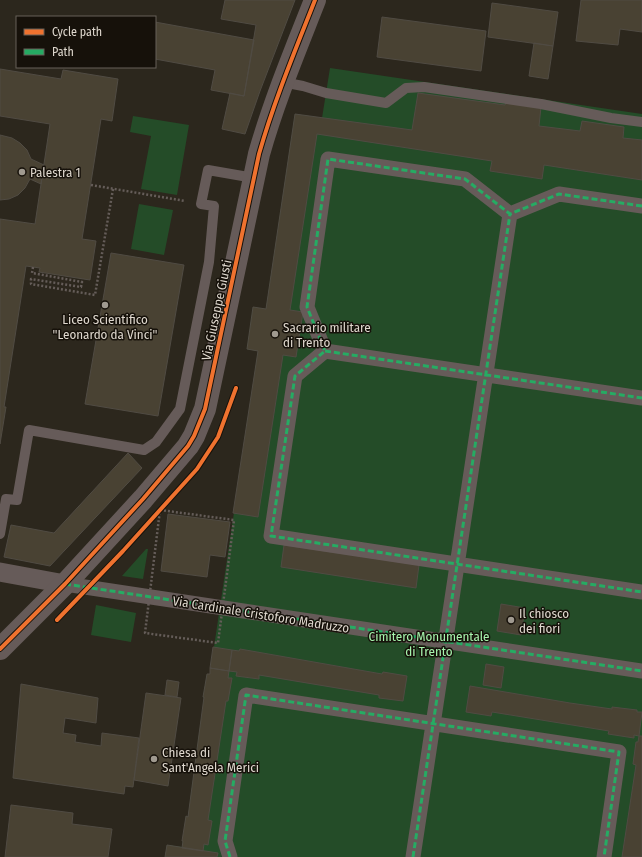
<svg xmlns="http://www.w3.org/2000/svg" width="642" height="857" font-family="'Fira Sans Condensed',sans-serif">
<rect width="100%" height="100%" fill="#2c271d"/>
<!-- green -->
<path fill="#244c28" d="M330 68 642 114V857H165L167 845 182 847 186 816 188 817 204 698 203 697 207 674H210L258 351 247 349 253 307 266 309 295 114 322 118Z
M133 116 189 125 177 195 141 189 151 136 130 132Z
M139 204 173 210 164 255 131 249Z
M146 549H148L143 579 122 576Z
M96 605 136 613 131 642 91 635Z"/>
<!-- building -->
<path fill="#494233" stroke="#504b43" d="M225 0H295L260 91 245 134 222 129 230 93 244 96 256 25 221 19Z
M581 0H642V32L620 29 618 45 576 41Z
M492 3 558 12 553 46 488 37Z
M382 17 486 31 481 71 377 57Z
M155 22 254 40 244 96 211 90 215 70 155 59Z
M534 43 553 46 548 79 529 76Z
M0 69 61 79 63 70 118 79 112 121 101 119 82 239 96 241 90 280 39 272 40 268 26 266 4 407H6L0 444V219L35 224 50 124 0 116Z
M418 93 505 105 506 102 541 107 539 126 580 131 582 121 624 127 623 138 642 140V180L544 165 542 179 490 171 492 161 317 134 290 310 303 312 296 357 283 355 258 517 233 513 258 351 247 349 253 307 266 309 295 114 412 130Z
M0 135 12 138 20 143 27 150 31 159 44 165 41 184 30 179 25 188 18 195 9 199 0 200Z
M111 253 184 265 158 416 85 404Z
M128 453 142 468 50 566 4 557 11 525 54 533Z
M168 514 230 522 225 557 210 555 207 577 161 571Z
M284 545 419 565 416 588 281 567Z
M501 604 525 608 521 635 497 631Z
M213 647 232 650 229 671 210 668Z
M240 649 382 674 383 672 407 676 403 701 379 698V695L259 675V679L236 676 237 672 229 671 232 650 239 651Z
M486 664 504 667 501 688 483 685Z
M210 668 229 671 228 678H232L228 701H226L208 820 212 821 208 845 204 844 203 851 182 848 183 841H182L186 816 188 817 204 697H203L207 674H210Z
M167 680 179 682 177 697 165 695Z
M21 684 98 698 96 723 65 718 63 733 76 735 75 742 101 746 102 733 139 738 133 787 125 786 124 794 13 778Z
M470 686 570 703 612 709V707L637 710V712H642L639 736 634 735V738L608 734 609 731 492 712 491 716 466 712Z
M146 693 181 698 168 786 134 780Z
M639 736H642V857H622L636 765 633 764 636 742H638Z
M11 805 73 813 72 824 112 829 108 857H5Z
M167 845 218 853 217 857H165Z"/>
<g fill="none" stroke-linecap="round" stroke-linejoin="round">
<!-- path -->
<path stroke="#655d59" stroke-width="2.5" stroke-dasharray="2 2" stroke-linecap="butt" d="M91 185 185 201
M33 267 32 273 82 282 81 287 31 279V284L95 295 113 189
M160 510 234 520 218 643 145 633Z"/>
<!-- service -->
<path stroke="#665b59" stroke-width="10" d="M282 82 303 86 326 93 386 103 406 88 424 87 541 104 611 118 642 122
M0 534 6 499 17 500 29 430 144 450 156 442 180 409 209 262 214 206 201 204 208 170 254 178"/>
<!-- pedestrian -->
<path stroke="#665b59" stroke-width="15" d="M642 206 559 194 510 214 465 179 328 159 307 307 325 351 295 376 271 536 642 592
M325 351 642 398
M65 584 642 671
M230 857 225 841 246 695 619 752 604 857
M413 857 510 214"/>
<!-- minor -->
<path stroke="#665b59" stroke-width="19" d="M0 572 65 584"/>
<!-- tertiary -->
<path stroke="#665b59" stroke-width="22" d="M0 649 65 584 143 499 188 446 194 436 205 409 259 154C274 101 295 51 315 0"/>
<!-- quiet -->
<path stroke="#26ab63" stroke-width="3" stroke-dasharray="6 3" stroke-linecap="butt" d="M642 206 559 194 510 214 465 179 328 159 307 307 325 351 295 376 271 536 642 592
M325 351 642 398
M65 584 642 671
M230 857 225 841 246 695 619 752 604 857
M413 857 510 214"/>
<!-- cycleway casing -->
<g stroke="#16110a" stroke-width="6">
<path id="cycleway" d="M57 620 123 551 197 469 218 437 236 388
M0 649 65 584 143 499 188 446 194 436 205 409 259 154C274 101 295 51 315 0"/>
</g>
<!-- cycleway -->
<use href="#cycleway" stroke="#ef722f" stroke-width="4"/>
</g>
<!-- markers -->
<g fill="#a09a90" stroke="#16110a" stroke-width="1.5">
<circle cx="22" cy="172" r="4"/>
<circle cx="105" cy="305" r="4"/>
<circle cx="275" cy="334" r="4"/>
<circle cx="511" cy="620" r="4"/>
<circle cx="154" cy="759" r="4"/>
</g>
<g text-anchor="middle" stroke-width="3" stroke-linejoin="round" paint-order="stroke">
<!-- poi labels -->
<g font-size="13" fill="#dfd8ce" stroke="#16110a" text-anchor="start">
<text x="30" y="177">Palestra 1</text>
<text x="105" y="324" text-anchor="middle">Liceo Scientifico<tspan x="105" dy="15">"Leonardo da Vinci"</tspan></text>
<text x="283" y="332">Sacrario militare<tspan x="283" dy="15">di Trento</tspan></text>
<text x="519" y="618">Il chiosco<tspan x="519" dy="15">dei fiori</tspan></text>
<text x="162" y="757">Chiesa di<tspan x="162" dy="15">Sant'Angela Merici</tspan></text>
</g>
<!-- street labels -->
<g font-size="13" fill="#dfd8ce" stroke="#16110a">
<text transform="translate(216 310) rotate(-78)" y="5">Via Giuseppe Giusti</text>
<text transform="translate(261 614) rotate(9)" y="5">Via Cardinale Cristoforo Madruzzo</text>
</g>
<!-- park labels -->
<g font-size="13" fill="#a6f4ad" stroke="#16110a">
<text x="429" y="641">Cimitero Monumentale<tspan x="429" dy="15">di Trento</tspan></text>
</g>
</g>
<!-- legend -->
<rect x="16" y="16" width="140" height="52" fill="#16110a" stroke="#666158"/>
<rect x="24" y="29" width="20" height="6" fill="#ef722f" stroke="#666158"/>
<text x="52" y="36" font-size="12" fill="#dfd8ce">Cycle path</text>
<rect x="24" y="49" width="20" height="6" fill="#26ab63" stroke="#666158"/>
<text x="52" y="56" font-size="12" fill="#dfd8ce">Path</text>
</svg>
